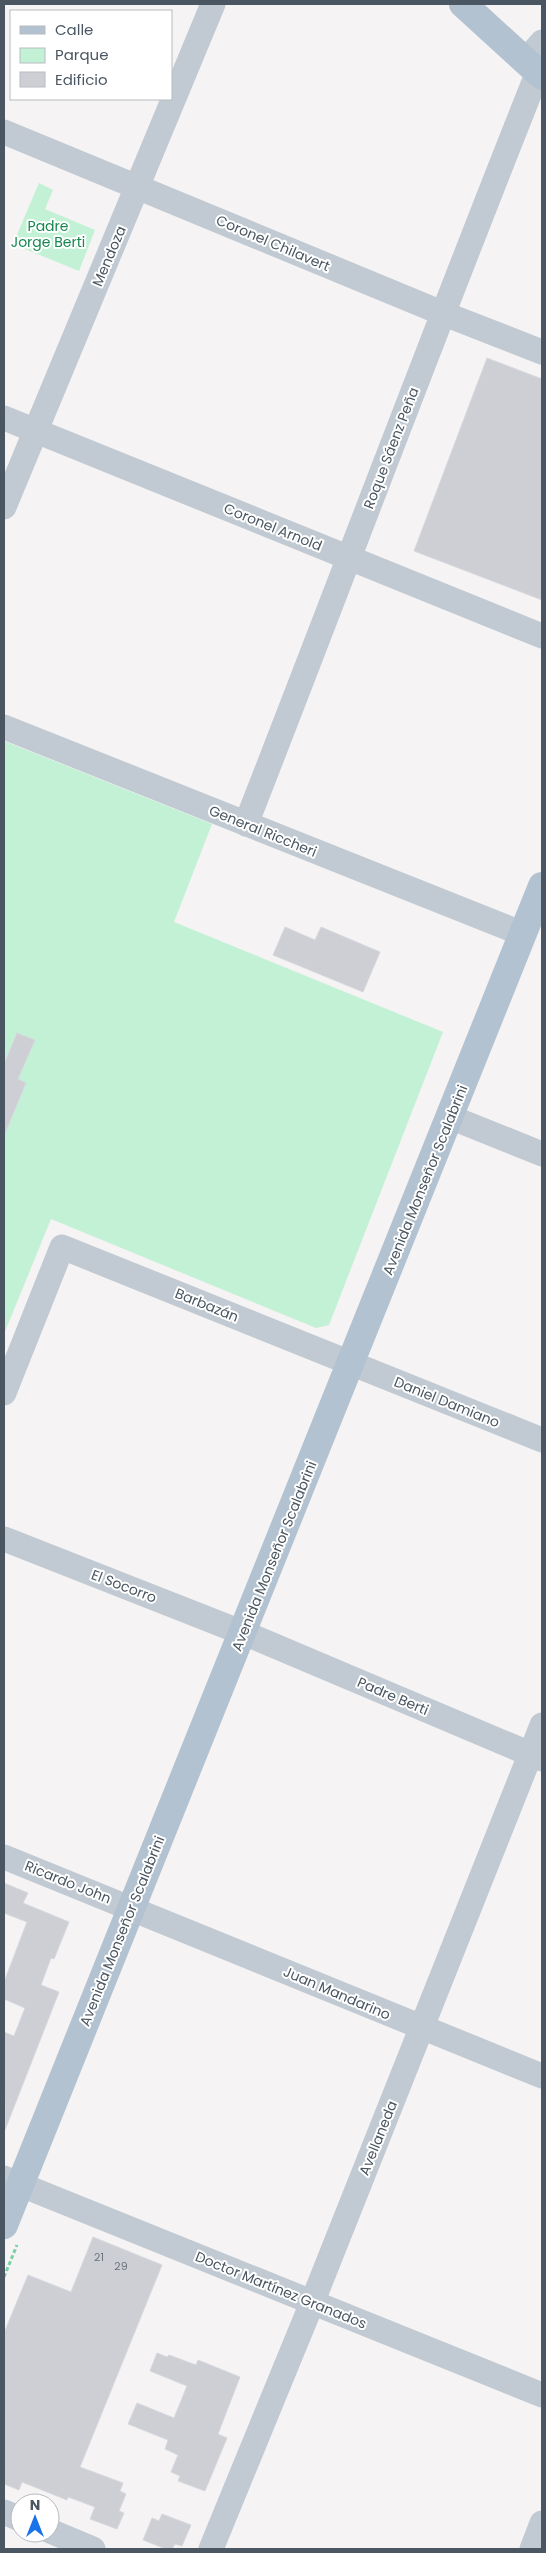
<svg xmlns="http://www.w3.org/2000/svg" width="546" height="2553" font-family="Poppins,sans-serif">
<rect width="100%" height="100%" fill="#f5f3f3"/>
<!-- green -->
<path fill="#c3f1d5" d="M39 183 53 190 45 209 95 230 79 271 13 244Z
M4 741 212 824 174 922 443 1032 329 1325 316 1328 51 1219 4 1334Z"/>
<!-- building -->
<path fill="#cdcfd5" stroke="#d7d9de" d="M487 358 542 379V600L414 551Z
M285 927 315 940 321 927 380 952 363 992 273 955Z
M17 1033 35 1040 18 1079 26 1083 4 1136V1064Z
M4 1883 28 1893 23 1903 69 1922 54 1959 51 1958 41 1985 59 1992 5 2130 4 2032 14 2036 25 2008 4 1999V1982L27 1922 4 1913Z
M93 2237 162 2265 80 2467 123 2483 120 2491 126 2494 119 2511 124 2513 117 2529 90 2519 95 2507 68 2497 67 2500 22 2482 19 2490 4 2484V2333L28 2275 71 2292Z
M157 2353 167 2357 169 2355 196 2365 198 2360 240 2377 218 2434 227 2438 205 2491 178 2481 180 2476 171 2472 178 2455 165 2449 168 2440 128 2424 137 2403 174 2418 187 2386 150 2371Z
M162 2514 191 2525 182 2546 175 2544 172 2549H166L143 2540 152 2518 159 2521Z"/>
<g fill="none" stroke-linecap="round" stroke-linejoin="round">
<!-- path -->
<path stroke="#7ad0a6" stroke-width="3" stroke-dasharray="4 2.5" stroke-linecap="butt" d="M4 2277 17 2245"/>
<!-- minor -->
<path stroke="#c1cad2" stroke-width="25" d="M526 60 542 42
M4 132 442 313 542 352
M4 418 542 636
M4 507 213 4
M4 727 523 934
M246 824C344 573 438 322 538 72
M450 1117 542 1154
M4 1393 62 1247 542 1440
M4 1539 256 1638 542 1759
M4 1857 542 2076
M4 2178 542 2395
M4 2512 20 2519
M50 2531 93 2549
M211 2549 312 2303 542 1725
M532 2549 542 2523"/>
<!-- major -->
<path stroke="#b3c2d1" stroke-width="28" d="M463 4 542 76
M4 2225 542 886"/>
</g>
<g text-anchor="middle" stroke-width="4" stroke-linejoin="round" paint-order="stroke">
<!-- number labels -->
<g font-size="11" fill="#6b747e">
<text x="99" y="2261">21</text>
<text x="121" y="2270">29</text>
</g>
<!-- park labels -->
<g font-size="14" fill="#17864f" stroke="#fff">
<text x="48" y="231">Padre<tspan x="48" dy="16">Jorge Berti</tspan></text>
</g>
<!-- street labels -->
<g font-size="14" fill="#4a5661" stroke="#fff">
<text transform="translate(273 243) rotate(23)" y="5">Coronel Chilavert</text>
<text transform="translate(109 256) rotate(-67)" y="5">Mendoza</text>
<text transform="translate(391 448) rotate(-69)" y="5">Roque Sáenz Peña</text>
<text transform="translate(273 527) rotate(22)" y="5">Coronel Arnold</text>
<text transform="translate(263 831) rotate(22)" y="5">General Riccheri</text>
<text transform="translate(425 1180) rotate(-68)" y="5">Avenida Monseñor Scalabrini</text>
<text transform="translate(207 1305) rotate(22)" y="5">Barbazán</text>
<text transform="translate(447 1402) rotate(22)" y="5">Daniel Damiano</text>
<text transform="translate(274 1556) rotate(-68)" y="5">Avenida Monseñor Scalabrini</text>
<text transform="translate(124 1586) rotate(21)" y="5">El Socorro</text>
<text transform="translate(393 1696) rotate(23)" y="5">Padre Berti</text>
<text transform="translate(68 1882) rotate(22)" y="5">Ricardo John</text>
<text transform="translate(122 1931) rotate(-68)" y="5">Avenida Monseñor Scalabrini</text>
<text transform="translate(337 1993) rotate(23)" y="5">Juan Mandarino</text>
<text transform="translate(378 2138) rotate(-68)" y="5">Avellaneda</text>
<text transform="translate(281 2290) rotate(22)" y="5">Doctor Martínez Granados</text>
</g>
</g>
<!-- border -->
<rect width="546" height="2553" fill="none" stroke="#4a5661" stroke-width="10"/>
<!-- legend -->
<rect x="10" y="10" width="162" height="90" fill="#ffffff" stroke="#b7bbc0"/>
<rect x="20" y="26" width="25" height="8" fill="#b3c2d1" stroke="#b7bbc0"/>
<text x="55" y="35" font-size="15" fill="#4a5661">Calle</text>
<rect x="20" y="48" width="25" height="15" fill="#c3f1d5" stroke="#b7bbc0"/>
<text x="55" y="60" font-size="15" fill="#4a5661">Parque</text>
<rect x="20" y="72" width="25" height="15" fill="#cdcfd5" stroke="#b7bbc0"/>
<text x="55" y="85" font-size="15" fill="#4a5661">Edificio</text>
<!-- north arrow -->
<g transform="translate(35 2518)"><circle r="24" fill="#ffffff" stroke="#b7bbc0"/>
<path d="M0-4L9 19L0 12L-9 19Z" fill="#1a73e8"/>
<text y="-8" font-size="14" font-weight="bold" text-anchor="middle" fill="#4a5661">N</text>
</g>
</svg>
